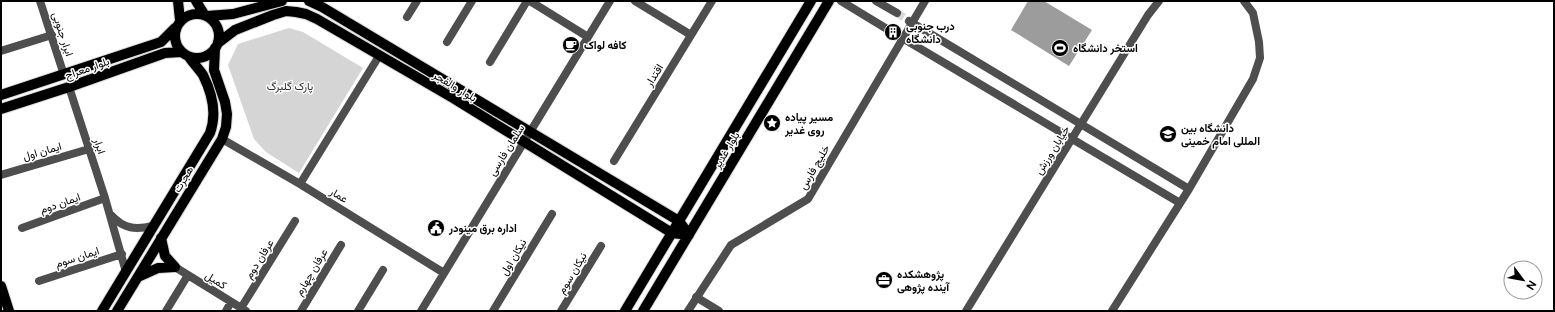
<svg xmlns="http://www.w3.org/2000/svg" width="1555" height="312" font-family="'Public Sans',Vazirmatn,sans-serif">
<rect width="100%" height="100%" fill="#fff"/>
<!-- green -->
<path fill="#d5d5d5" d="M289 28 303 32 363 68 299 173 266 152 254 139 228 65 238 44Z"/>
<!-- water -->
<path fill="#9c9c9c" d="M1028 1H1044L1092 30 1069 66 1011 30Z"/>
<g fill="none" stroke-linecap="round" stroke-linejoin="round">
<!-- minor-tunnel -->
<path stroke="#d9d9d9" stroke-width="8" stroke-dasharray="8 4" stroke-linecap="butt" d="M897 13 909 21
M887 29 899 36"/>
<!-- major casing -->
<g stroke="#dbdbdb" stroke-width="12">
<path id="major" d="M178 1 180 20
M196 1 204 14
M309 1 322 7 679 221 689 235
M175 36a22 22 0 1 1 44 0a22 22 0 1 1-44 0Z
M207 16 233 14 282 1
M218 43 235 30 273 15 286 11 296 12 306 14 317 19 453 98 672 233 689 235
M1 95 161 42 175 28
M1 109 69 87 165 53 181 52
M161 238 165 256 175 267
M138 277 158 268 175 267
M1 286 9 311
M102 311 210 133C217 114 212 93 203 75 199 69 193 63 189 57
M117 311 222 139 226 127 227 114 225 102 214 70 215 48
M625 311 811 1
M643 311 829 1"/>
</g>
<!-- minor -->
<path stroke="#4e4e4e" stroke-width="8" d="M40 1 64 75
M530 1 588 37
M635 1 691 35
M841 1 887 29
M876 1 897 13
M407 17 417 1
M909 21 1189 189
M899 36 1180 203
M447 42 472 1
M1 51 52 35
M490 62 527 1
M69 87 105 198 126 272
M222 139 300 184 444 273
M614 161 712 1
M1 175 89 149
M300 184 379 56
M111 215C124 229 135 230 153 226
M22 228 105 198
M175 267 246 311
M39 281 122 254
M696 297 719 311
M241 308 295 221
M166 311 188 275
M226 311 231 302
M301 311 341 245
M358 311 383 270
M421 311 610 1
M493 311 552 214
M561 311 601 246
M688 311 731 245 808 199 925 1
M966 311 1148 15 1159 1
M1112 311 1189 189 1253 79 1260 58 1259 42 1253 13 1244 1"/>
<!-- major -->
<use href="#major" stroke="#000" stroke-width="10"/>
</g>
<!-- icons -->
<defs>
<g id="building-disc" transform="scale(0.9)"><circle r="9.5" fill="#000" stroke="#fff"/><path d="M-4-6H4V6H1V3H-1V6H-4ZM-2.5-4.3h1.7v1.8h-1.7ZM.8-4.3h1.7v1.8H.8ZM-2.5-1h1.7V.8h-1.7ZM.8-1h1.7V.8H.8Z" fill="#fff"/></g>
<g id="cafe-disc" transform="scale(0.9)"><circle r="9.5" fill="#000" stroke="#fff"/><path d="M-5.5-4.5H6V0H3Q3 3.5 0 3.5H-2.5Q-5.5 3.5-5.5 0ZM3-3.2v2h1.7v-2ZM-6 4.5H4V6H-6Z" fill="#fff"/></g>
<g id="stadium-disc" transform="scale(0.9)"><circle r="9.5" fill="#000" stroke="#fff"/><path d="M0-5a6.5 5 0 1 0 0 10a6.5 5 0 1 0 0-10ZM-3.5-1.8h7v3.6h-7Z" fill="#fff"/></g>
<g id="sight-disc" transform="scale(0.9)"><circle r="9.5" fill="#000" stroke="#fff"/><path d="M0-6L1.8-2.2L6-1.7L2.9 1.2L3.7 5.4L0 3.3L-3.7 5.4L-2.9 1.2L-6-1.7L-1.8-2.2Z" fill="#fff"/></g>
<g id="university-disc" transform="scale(0.9)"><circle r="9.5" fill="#000" stroke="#fff"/><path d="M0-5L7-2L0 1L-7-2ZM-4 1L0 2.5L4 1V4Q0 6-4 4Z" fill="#fff"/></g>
<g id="civic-disc" transform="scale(0.9)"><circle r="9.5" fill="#000" stroke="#fff"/><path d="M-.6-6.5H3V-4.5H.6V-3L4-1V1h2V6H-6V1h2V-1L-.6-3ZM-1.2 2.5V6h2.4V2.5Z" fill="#fff"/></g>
<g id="office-disc" transform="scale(0.9)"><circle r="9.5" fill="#000" stroke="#fff"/><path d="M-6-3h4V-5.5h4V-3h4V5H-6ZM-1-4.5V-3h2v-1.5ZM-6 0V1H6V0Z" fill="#fff"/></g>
</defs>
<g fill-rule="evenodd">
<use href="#building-disc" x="893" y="32"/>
<use href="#cafe-disc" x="571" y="45"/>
<use href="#stadium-disc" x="1060" y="48"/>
<use href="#sight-disc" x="772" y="123"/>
<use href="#university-disc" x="1168" y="134"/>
<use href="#civic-disc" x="436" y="228"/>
<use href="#office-disc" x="884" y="280"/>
</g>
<g text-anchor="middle" stroke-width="3" stroke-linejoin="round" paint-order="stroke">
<!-- poi labels -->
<g font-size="11" font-weight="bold" fill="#000" stroke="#fff" text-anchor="start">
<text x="906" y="30">درب جنوبی<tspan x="906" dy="13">دانشگاه</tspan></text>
<text x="584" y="49">کافه لواک</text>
<text x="1073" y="52">استخر دانشگاه</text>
<text x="785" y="121">مسیر پیاده<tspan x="785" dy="13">روی غدیر</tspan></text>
<text x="1181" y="132">دانشگاه بین<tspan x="1181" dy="13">المللی امام خمینی</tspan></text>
<text x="449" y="232">اداره برق مینودر</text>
<text x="897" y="278">پژوهشکده<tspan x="897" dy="13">آینده پژوهی</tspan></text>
</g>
<!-- street labels -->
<g font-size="11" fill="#000" stroke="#fff">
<text transform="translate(63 34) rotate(72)" y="4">ابرار جنوبی</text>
<text transform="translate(87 68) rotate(-19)" y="4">بلوار معراج</text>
<text transform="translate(654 75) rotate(-58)" y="4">اقتدار</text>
<text transform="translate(455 86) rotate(31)" y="4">بلوار والفجر</text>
<text transform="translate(100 146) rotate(72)" y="4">ابرار</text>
<text transform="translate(506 150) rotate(-58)" y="4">سلمان فارسی</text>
<text transform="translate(726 150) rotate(-59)" y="4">بلوار غدیر</text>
<text transform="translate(1052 150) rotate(-58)" y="4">خیابان ورزش</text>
<text transform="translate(42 151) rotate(-16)" y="4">ایمان اول</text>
<text transform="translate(814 167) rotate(-60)" y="4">خلیج فارس</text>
<text transform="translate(183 179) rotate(-59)" y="4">هجرت</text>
<text transform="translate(339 195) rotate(31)" y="4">عمار</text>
<text transform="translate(60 203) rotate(-19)" y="4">ایمان دوم</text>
<text transform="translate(77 257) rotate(-18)" y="4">ایمان سوم</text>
<text transform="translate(513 257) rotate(-59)" y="4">نیکان اول</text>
<text transform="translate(259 259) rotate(-58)" y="4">عرفان دوم</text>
<text transform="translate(311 272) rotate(-59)" y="4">عرفان چهارم</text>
<text transform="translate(572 273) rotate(-59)" y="4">نیکان سوم</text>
<text transform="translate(216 280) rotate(32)" y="4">کمیل</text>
</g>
<!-- park labels -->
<g font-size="11" fill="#2c2c2c" stroke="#fff">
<text x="290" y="90">پارک گلبرگ</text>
</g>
</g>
<!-- border -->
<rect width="1555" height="312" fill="none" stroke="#000000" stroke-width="4"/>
<!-- north arrow -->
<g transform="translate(1523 280) rotate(122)"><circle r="19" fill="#ffffff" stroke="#999999"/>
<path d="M0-3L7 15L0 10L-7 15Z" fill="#000000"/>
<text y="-6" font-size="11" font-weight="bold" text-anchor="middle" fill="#000000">N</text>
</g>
</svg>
